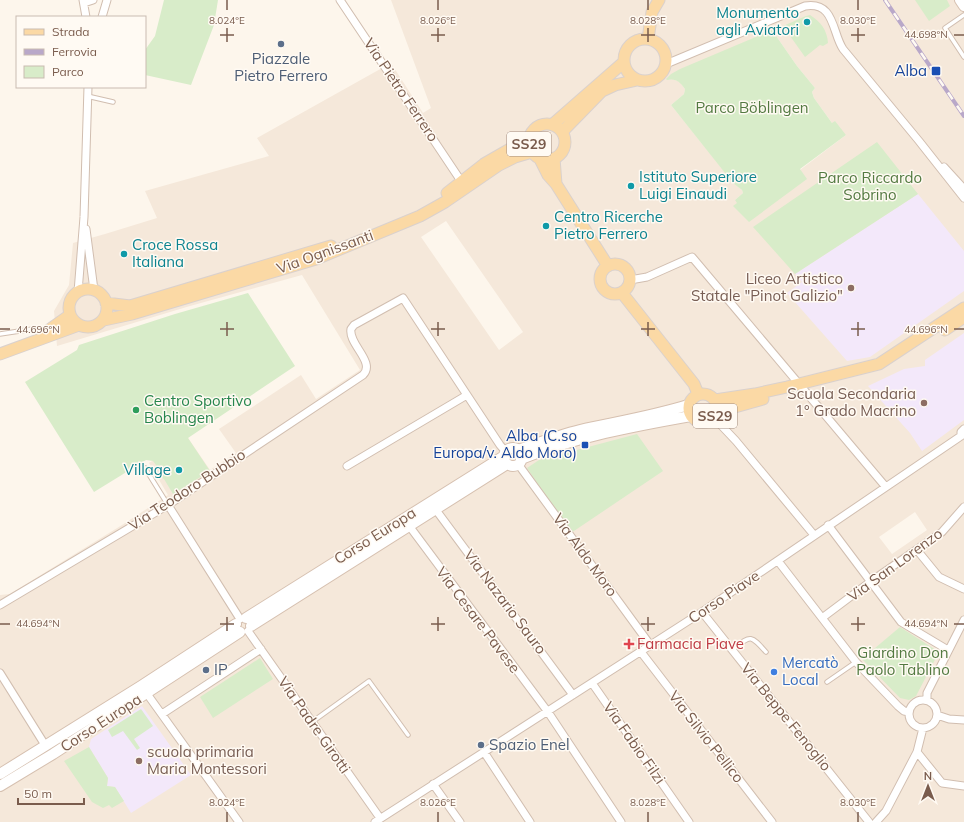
<svg xmlns="http://www.w3.org/2000/svg" width="964" height="822" font-family="Mulish,sans-serif">
<rect width="100%" height="100%" fill="#fdf6ec"/>
<!-- residential -->
<path fill="#f5e8da" fill-rule="evenodd" d="M391 0H964V822H0V595L10 594 122 525 168 495 149 463 188 438 210 470 236 453 219 429 301 375 316 399 360 370 302 275 190 306 57 346 54 311 69 285 73 243 105 234 157 218 145 191 269 156 257 138 391 63 423 113 431 108ZM772 30 797 66 815 88 812 92 814 98 832 123 846 135 800 170 806 179 735 200 743 193 742 190 733 182 671 105 684 94 685 89 680 82 673 79 667 80ZM446 221 523 332 499 350 421 237ZM915 512 927 530 892 554 879 537Z"/>
<!-- education -->
<path fill="#f3e8fa" d="M918 194 964 251V291L870 357 847 361 787 293 802 282 795 274Z
M964 333V420L922 451 910 433 868 386 904 369 925 366V360Z
M142 706 191 775 131 813 115 787 107 786 108 778 89 747 91 739Z"/>
<!-- green -->
<path fill="#d8ecc9" d="M164 0H218L214 25 191 85 145 75V50L155 36Z
M915 0H947L950 6 929 21Z
M810 15C821 22 827 30 828 43L823 46 820 45 805 57 783 26 806 16Z
M772 30 797 66 815 88 812 92 814 98 832 123 835 121 846 135 800 169 807 179 749 222 733 206 737 203 735 200 743 193 742 190 733 183 671 105 684 94 685 89C680 82 676 78 667 80L666 79 671 74 680 69Z
M877 142 918 194 795 274 753 227Z
M248 293 295 366 188 438 210 471 173 494 164 479 160 477 161 472 153 461 146 460 94 492 25 382 77 350 79 345 175 314Z
M637 434 663 471 571 533 527 468 539 460Z
M900 627 939 652 916 696 909 700 900 698 862 659Z
M260 658 273 679 213 718 200 697Z
M141 709 153 726 134 739 140 748 137 750 123 731 112 737 108 730Z
M89 747 108 778 107 786 115 787 124 801 112 808 109 805 103 808 92 802 64 761Z"/>
<g fill="none" stroke-linecap="round" stroke-linejoin="round">
<!-- lane casing -->
<g stroke="#d1beb0" stroke-width="5.5">
<path id="lane" d="M964 15 945 28 964 57
M87 96 113 102
M0 334 33 329 46 330
M145 468 168 505
M732 650C751 635 750 634 766 652
M827 682 856 662
M312 722 369 681 408 735"/>
</g>
<!-- street casing -->
<g stroke="#d1beb0" stroke-width="9">
<path id="street" d="M83 0 86 17
M340 0 461 181
M84 3 93 0
M102 17 107 0
M666 64 805 6C835 1 832 33 843 49L919 141 964 198
M944 167 964 189
M86 229 94 290
M630 280 647 277 692 257 885 486
M78 292 84 217 88 87
M713 418 719 423 736 441 814 535
M961 436V432L964 429
M518 464 651 646
M347 466 467 395
M168 505 240 619
M436 510 573 695
M828 525 901 622 948 650
M410 527 548 712 621 822
M917 550 939 577 964 589
M778 561 856 662 898 706 904 711 909 712
M0 605 168 505 363 375C376 362 348 344 351 329L354 325 403 298 500 445 506 452
M702 612 869 822
M822 618 870 582 942 532 964 507
M248 631 380 818
M641 652 772 822
M0 673 45 745
M592 683 689 822
M145 691 239 822
M927 700V693L964 620
M909 714a14 14 0 1 1 28 0a14 14 0 1 1-28 0Z
M162 714 261 649
M937 715 949 719 964 720
M484 752 530 822
M917 752 942 783 964 786
M433 784 460 822
M375 822 702 612 961 436
M876 822 886 811 917 752 923 728"/>
</g>
<!-- secondary casing -->
<g stroke="#d6c0b0" stroke-width="12">
<path id="secondary" d="M960 0 964 6
M504 457a9 9 0 1 1 18 0a9 9 0 1 1-18 0Z
M518 450C538 443 559 435 580 430 616 422 653 416 688 405
M521 459C576 437 634 426 691 416
M246 618 504 456
M251 626 507 464
M0 774 141 686 236 624
M0 786 53 754 240 632"/>
</g>
<!-- primary casing -->
<g stroke="#dad1cd" stroke-width="13">
<path id="primary" d="M624 60a21 21 0 1 1 42 0a21 21 0 1 1-42 0Z
M648 39 652 12 659 0
M529 142a18 18 0 1 1 36 0a18 18 0 1 1-36 0Z
M552 125 624 62
M562 132 602 91 615 85 637 80
M554 158 556 184
M540 159 548 175 556 184 608 266
M447 193 484 164 529 138
M600 279a15 15 0 1 1 30 0a15 15 0 1 1-30 0Z
M69 308a19 19 0 1 1 38 0a19 19 0 1 1-38 0Z
M622 293 694 384 698 394
M106 303 130 306 331 246
M104 320 132 314 316 259 420 216 445 202 499 165 515 157 532 152
M945 330 964 317
M46 332 70 315
M0 354 79 325
M689 408a14 14 0 1 1 28 0a14 14 0 1 1-28 0Z
M715 400 755 394 787 387 879 364 964 308
M717 412 763 399"/>
</g>
<!-- lane -->
<use href="#lane" stroke="#fff" stroke-width="3.5"/>
<!-- street -->
<use href="#street" stroke="#fff" stroke-width="7"/>
<!-- secondary -->
<use href="#secondary" stroke="#fff" stroke-width="10"/>
<!-- primary -->
<use href="#primary" stroke="#fbd9a5" stroke-width="11"/>
<!-- rail casing -->
<g stroke="#b9a8c9" stroke-width="4">
<path id="rail" d="M885 0 964 116"/>
</g>
<!-- rail -->
<use href="#rail" stroke="#fffaf3" stroke-width="2.5" stroke-dasharray="8" stroke-linecap="butt"/>
</g>
<!-- ticks -->
<path fill="none" stroke="#7a5c4d" stroke-width="1.5" d="M227 0V10M438 0V10M648 0V10M858 0V10M227 28V42M438 28V42M648 28V42M858 28V42M220 35H234M431 35H445M641 35H655M851 35H865M954 35H964M227 322V336M438 322V336M648 322V336M858 322V336M0 329H10M220 329H234M431 329H445M641 329H655M851 329H865M954 329H964M227 617V631M438 617V631M648 617V631M858 617V631M0 624H10M220 624H234M431 624H445M641 624H655M851 624H865M954 624H964M227 812V822M438 812V822M648 812V822M858 812V822"/>
<!-- markers -->
<g fill="#0f9aa8" stroke="#fffaf3" stroke-width="1.5">
<circle cx="807" cy="22" r="4"/>
<circle cx="631" cy="186" r="4"/>
<circle cx="546" cy="226" r="4"/>
<circle cx="124" cy="254" r="4"/>
<circle cx="179" cy="470" r="4"/>
</g>
<g fill="#5c6f8a" stroke="#fffaf3" stroke-width="1.5">
<circle cx="281" cy="44" r="4"/>
<circle cx="206" cy="670" r="4"/>
<circle cx="481" cy="745" r="4"/>
</g>
<g fill="#1a4fb4" stroke="#fffaf3" stroke-width="1.5">
<rect x="931" y="66" width="10" height="10" rx="2"/>
<rect x="581" y="441" width="8" height="8" rx="2"/>
</g>
<g fill="#8d6e63" stroke="#fffaf3" stroke-width="1.5">
<circle cx="851" cy="288" r="4"/>
<circle cx="924" cy="403" r="4"/>
<circle cx="139" cy="761" r="4"/>
</g>
<circle fill="#2e9e5b" stroke="#fffaf3" stroke-width="1.5" cx="136" cy="410" r="4"/>
<path fill="#e0444e" stroke="#fffaf3" stroke-width="1.5" d="M627 638h4v4h4v4h-4v4h-4v-4h-4v-4h4z"/>
<circle fill="#3f7fe0" stroke="#fffaf3" stroke-width="1.5" cx="774" cy="672" r="4"/>
<g text-anchor="middle" stroke-width="3" stroke-linejoin="round" paint-order="stroke">
<!-- shield labels -->
<g fill="#fffaf3" stroke="#a28b7f" stroke-width="1">
<rect x="507" y="132" width="44" height="24" rx="3"/>
<rect x="693" y="404" width="44" height="24" rx="3"/>
</g>
<g font-size="14" font-weight="bold" fill="#7a5c4d">
<text x="529" y="149">SS29</text>
<text x="715" y="421">SS29</text>
</g>
<!-- culture labels -->
<g font-size="15" fill="#0d838f" stroke="#fffaf3" text-anchor="start">
<text x="799" y="18" text-anchor="end">Monumento<tspan x="799" dy="17">agli Aviatori</tspan></text>
<text x="639" y="182">Istituto Superiore<tspan x="639" dy="17">Luigi Einaudi</tspan></text>
<text x="554" y="222">Centro Ricerche<tspan x="554" dy="17">Pietro Ferrero</tspan></text>
<text x="132" y="250">Croce Rossa<tspan x="132" dy="17">Italiana</tspan></text>
<text x="171" y="475" text-anchor="end">Village</text>
</g>
<!-- service labels -->
<g font-size="15" fill="#4e5e75" stroke="#fffaf3" text-anchor="start">
<text x="281" y="64" text-anchor="middle">Piazzale<tspan x="281" dy="17">Pietro Ferrero</tspan></text>
<text x="214" y="675">IP</text>
<text x="489" y="750">Spazio Enel</text>
</g>
<!-- transit labels -->
<g font-size="15" fill="#164399" stroke="#fffaf3" text-anchor="end">
<text x="927" y="76">Alba</text>
<text x="577" y="441">Alba (C.so<tspan x="577" dy="17">Europa/v. Aldo Moro)</tspan></text>
</g>
<!-- street labels -->
<g font-size="15" fill="#7a5c4d" stroke="#fffaf3">
<text transform="translate(401 90) rotate(56)" y="5">Via Pietro Ferrero</text>
<text transform="translate(325 252) rotate(-20)" y="5">Via Ognissanti</text>
<text transform="translate(187 490) rotate(-33)" y="5">Via Teodoro Bubbio</text>
<text transform="translate(375 536) rotate(-32)" y="5">Corso Europa</text>
<text transform="translate(585 555) rotate(54)" y="5">Via Aldo Moro</text>
<text transform="translate(895 565) rotate(-36)" y="5">Via San Lorenzo</text>
<text transform="translate(724 597) rotate(-34)" y="5">Corso Piave</text>
<text transform="translate(505 602) rotate(53)" y="5">Via Nazario Sauro</text>
<text transform="translate(478 620) rotate(53)" y="5">Via Cesare Pavese</text>
<text transform="translate(786 717) rotate(51)" y="5">Via Beppe Fenoglio</text>
<text transform="translate(101 723) rotate(-33)" y="5">Corso Europa</text>
<text transform="translate(314 725) rotate(55)" y="5">Via Padre Girotti</text>
<text transform="translate(706 737) rotate(52)" y="5">Via Silvio Pellico</text>
<text transform="translate(634 743) rotate(55)" y="5">Via Fabio Filzi</text>
</g>
<!-- park labels -->
<g font-size="15" fill="#537a41" stroke="#fffaf3">
<text x="752" y="113">Parco Böblingen</text>
<text x="870" y="183">Parco Riccardo<tspan x="870" dy="17">Sobrino</tspan></text>
<text x="903" y="658">Giardino Don<tspan x="903" dy="17">Paolo Tablino</tspan></text>
</g>
<!-- education labels -->
<g font-size="15" fill="#785e54" stroke="#fffaf3" text-anchor="end">
<text x="843" y="284">Liceo Artistico<tspan x="843" dy="17">Statale "Pinot Galizio"</tspan></text>
<text x="916" y="399">Scuola Secondaria<tspan x="916" dy="17">1° Grado Macrino</tspan></text>
<text x="147" y="757" text-anchor="start">scuola primaria<tspan x="147" dy="17">Maria Montessori</tspan></text>
</g>
<!-- leisure labels -->
<g font-size="15" fill="#27864d" stroke="#fffaf3" text-anchor="start">
<text x="144" y="406">Centro Sportivo<tspan x="144" dy="17">Boblingen</tspan></text>
</g>
<!-- health labels -->
<g font-size="15" fill="#be3a42" stroke="#fffaf3" text-anchor="start">
<text x="637" y="649">Farmacia Piave</text>
</g>
<!-- shop labels -->
<g font-size="15" fill="#366cbe" stroke="#fffaf3" text-anchor="start">
<text x="782" y="668">Mercatò<tspan x="782" dy="17">Local</tspan></text>
</g>
</g>
<g font-size="10" text-anchor="middle" fill="#7a5c4d" stroke="#fffaf3" stroke-width="3" stroke-linejoin="round" paint-order="stroke">
<text x="227" y="24">8.024°E</text>
<text x="438" y="24">8.026°E</text>
<text x="648" y="24">8.028°E</text>
<text x="858" y="24">8.030°E</text>
<text x="926" y="38">44.698°N</text>
<text x="38" y="333">44.696°N</text>
<text x="926" y="333">44.696°N</text>
<text x="38" y="627">44.694°N</text>
<text x="926" y="627">44.694°N</text>
<text x="227" y="806">8.024°E</text>
<text x="438" y="806">8.026°E</text>
<text x="648" y="806">8.028°E</text>
<text x="858" y="806">8.030°E</text>
</g>
<!-- legend -->
<rect x="16" y="16" width="130" height="72" fill="#fffaf3" stroke="#cabbb1"/>
<rect x="24" y="29" width="20" height="6" fill="#fbd9a5" stroke="#cabbb1"/>
<text x="52" y="36" font-size="12" fill="#7a5c4d">Strada</text>
<rect x="24" y="49" width="20" height="6" fill="#b9a8c9" stroke="#cabbb1"/>
<text x="52" y="56" font-size="12" fill="#7a5c4d">Ferrovia</text>
<rect x="24" y="66" width="20" height="12" fill="#d8ecc9" stroke="#cabbb1"/>
<text x="52" y="76" font-size="12" fill="#7a5c4d">Parco</text>
<!-- north arrow -->
<g transform="translate(928 786)" stroke="#fffaf3" stroke-width="3" paint-order="stroke">
<path d="M0-3L7 15L0 10L-7 15Z" fill="#7a5c4d"/>
<text y="-6" font-size="11" font-weight="bold" text-anchor="middle" fill="#7a5c4d">N</text>
</g>
<!-- scale -->
<path d="M18 798v6h66v-6" fill="none" stroke="#7a5c4d" stroke-width="2"/>
<text x="24" y="798" font-size="12" fill="#7a5c4d" stroke="#fffaf3" stroke-width="3" paint-order="stroke">50 m</text>
</svg>
